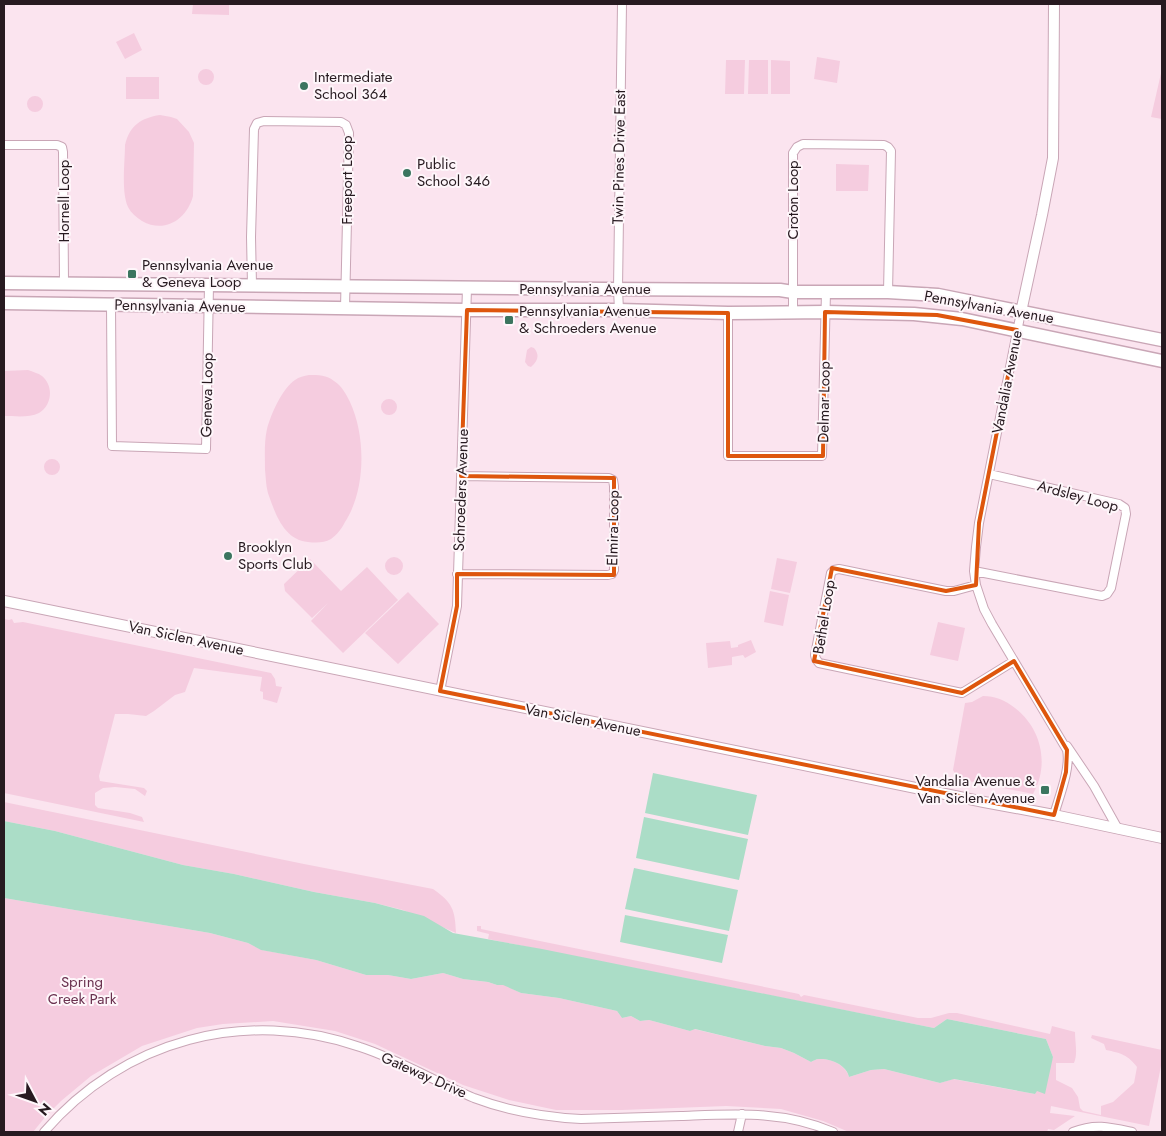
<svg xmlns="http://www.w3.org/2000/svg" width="1166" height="1136" font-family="Jost,sans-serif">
<rect width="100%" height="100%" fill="#fbe4ef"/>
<!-- green -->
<path fill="#f5ccdf" d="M193 4H229V15L192 14Z
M134 33 142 50 125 59 116 42Z
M817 57 840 61 837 83 814 79Z
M726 60H745L744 94H725Z
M749 60H768V94H748Z
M771 60 790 61V94H771Z
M1162 69V119L1151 117Z
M198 77a8 8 0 1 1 16 0a8 8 0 1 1-16 0Z
M126 77H159V99H126Z
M27 104a8 8 0 1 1 16 0a8 8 0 1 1-16 0Z
M160 115 171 117 177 119 189 132 194 143 193 196C187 219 165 234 142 221 136 217 131 213 128 207 121 192 125 162 125 145 130 125 141 118 160 115Z
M836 164 869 165 868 191H836Z
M531 347 534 348C540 355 538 361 531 367L528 366 525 362 527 350Z
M28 370C33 372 38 373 42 376 54 386 52 405 39 413 29 418 15 416 4 416V371Z
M309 375C318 375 327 375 334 381 342 386 346 394 350 402 366 436 366 490 345 522 342 528 337 535 331 539 324 543 316 543 308 542 285 540 276 516 269 496 266 488 266 479 265 470 265 457 264 442 267 429 271 414 282 389 295 380 299 377 304 376 309 375Z
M381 407a8 8 0 1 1 16 0a8 8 0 1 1-16 0Z
M44 467a8 8 0 1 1 16 0a8 8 0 1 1-16 0Z
M385 566a9 9 0 1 1 18 0a9 9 0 1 1-18 0Z
M777 558 797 562 790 593 771 589Z
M310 559 341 591 367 567 398 600 343 653 311 621 328 603 312 618 285 591 284 584Z
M770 591 789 595 783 626 764 622Z
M408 592 439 624 398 664 365 633Z
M4 619 9 620 12 619 14 623 23 622 271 673 275 679 276 686 282 687 277 703 263 699V692L260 691 262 677 194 668 185 692 175 695 154 711 146 716 128 714H115L99 776 100 781 144 788 147 791 145 796 135 789 115 787 103 788 95 793V805L98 808 130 813 142 817 144 822 4 793Z
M938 622 965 628 958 661 930 655Z
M751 640 756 652 745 658 743 655 732 657V665L708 668 706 643 730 641 731 648 738 647V645Z
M983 696C995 696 1005 700 1015 708 1041 728 1050 764 1033 794L958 779 953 770 965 703 972 702Z
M4 802 304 864 433 889C453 903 455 910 456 933L403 910 375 903 314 892 234 874 183 865 55 831 4 821Z
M4 898 210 933 248 943 262 950 316 960 366 975H388L411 979 443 973 463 979 488 982 497 985 503 984 521 993 559 998 617 1011 622 1018 631 1016 640 1021 649 1020 690 1031 694 1029 765 1046 781 1048 794 1053 811 1062C813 1061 816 1059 819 1059 831 1058 846 1065 849 1077L871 1070 884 1069 940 1083 953 1079 1035 1094 1053 1057 1046 1039 947 1019 934 1028 488 939 489 934 477 931V926H481V929L799 994 801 997 804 995 918 1018H931L949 1013H957L1050 1034 1052 1026 1075 1032C1075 1043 1078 1054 1074 1063H1056V1080L1072 1088 1078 1097 1080 1108 1083 1111 1101 1115V1106L1113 1102 1134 1083 1137 1067C1128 1055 1121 1053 1106 1050L1104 1044 1091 1038 1092 1035 1162 1050V1061L1149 1126 1051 1106 1050 1113 1075 1116 1054 1130 1048 1129 1047 1132H849L823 1121 781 1109 726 1106 622 1110H556L509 1100 463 1085 375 1044 335 1031 273 1021 223 1024 197 1028 142 1046 91 1076 61 1101 46 1116 33 1132H4Z"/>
<!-- water -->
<path fill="#abddc7" d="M653 773 757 795 748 835 645 813Z
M644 817 748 839 739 880 636 858Z
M4 821 55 831 183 865 234 874 314 892 375 903 424 916 453 933 542 949 934 1028 947 1019 1046 1039 1053 1057 1045 1094 1037 1091 1035 1094 954 1079 940 1083 884 1069 871 1070 849 1077C847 1065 830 1058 819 1059 816 1059 813 1061 811 1062L794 1053 781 1048 765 1046 695 1029 690 1031 649 1020 640 1021 631 1016 622 1018 617 1011 559 998 521 993 503 985H497L488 982 463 979 443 973 411 979 388 975H366L316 960 261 950 248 943 210 933 4 898Z
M634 868 738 890 729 931 625 909Z
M625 915 728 935 722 963 620 942Z"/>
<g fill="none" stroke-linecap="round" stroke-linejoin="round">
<!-- minor casing -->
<g stroke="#c9a6b6" stroke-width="10">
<path id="minor" d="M4 145H57L62 147 63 152 64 283
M252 285 251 237 254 129 257 123 264 121 341 122 346 125 349 133 345 308
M111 305 112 446 206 449 209 285
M619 310 618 289 622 4
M1021 312 979 523 976 547 974 571 976 585 984 609 992 624 1067 750C1071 768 1059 797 1054 815
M728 313V456H822L826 292
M793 313V153L797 147 803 144 884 145 888 147 891 151 888 292
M974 571 1102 596 1107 594 1111 588 1126 514 1125 508 1119 504 989 474
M457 574 608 575 612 574 614 570V486L613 480 609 478 461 476
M976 585 954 591H946L839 569 834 570 831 573 815 655 816 659 819 663 962 693 1014 661
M440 691 457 606 467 288
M1067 746 1094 786 1118 829
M44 1132C123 1040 246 1007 360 1047 400 1060 436 1082 474 1098 508 1111 545 1117 581 1119 615 1118 648 1117 681 1116 734 1114 783 1110 833 1132
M738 1132 742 1114
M1073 1132C1095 1123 1110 1127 1132 1132"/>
</g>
<!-- tertiary casing -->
<g stroke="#c9a6b6" stroke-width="12">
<path id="tertiary" d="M1021 312 1042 215 1053 158 1054 4
M4 601 984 802 1054 815 1162 838"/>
</g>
<!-- primary casing -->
<g stroke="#c9a6b6" stroke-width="15">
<path id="primary" d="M4 283 605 289 780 290 793 292H888L938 295 1162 340
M4 303 467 310H619L728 313 825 312 914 314 962 319 1162 361"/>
</g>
<!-- minor -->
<use href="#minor" stroke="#fff" stroke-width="8"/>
<!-- tertiary -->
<use href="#tertiary" stroke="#fff" stroke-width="10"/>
<!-- primary -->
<use href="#primary" stroke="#fff" stroke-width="12"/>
</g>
<!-- marked area -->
<path fill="none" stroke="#de560d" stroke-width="4" stroke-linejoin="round" d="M467 310 728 313V456H823L825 312 937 315 1017 330 979 523 976 585 946 591 832 568 814 661 962 693 1014 661 1067 750 1066 772 1054 815 440 691 457 606V574L614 575V478L461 476Z"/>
<!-- markers -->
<g fill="#3b755f" stroke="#fef6fa" stroke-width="2">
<circle cx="304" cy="86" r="5"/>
<circle cx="407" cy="173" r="5"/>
<rect x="127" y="269" width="10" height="10" rx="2.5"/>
<rect x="504" y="315" width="10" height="10" rx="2.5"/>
<circle cx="228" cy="556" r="5"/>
<rect x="1040" y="785" width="10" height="10" rx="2.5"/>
</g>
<g text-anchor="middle" stroke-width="4" stroke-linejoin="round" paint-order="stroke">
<!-- poi labels -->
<g font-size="15" fill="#271a20" stroke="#fef6fa" text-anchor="start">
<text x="314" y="82">Intermediate<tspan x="314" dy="17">School 364</tspan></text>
<text x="417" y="169">Public<tspan x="417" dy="17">School 346</tspan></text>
<text x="142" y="270">Pennsylvania Avenue<tspan x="142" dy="17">&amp; Geneva Loop</tspan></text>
<text x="519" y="316">Pennsylvania Avenue<tspan x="519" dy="17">&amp; Schroeders Avenue</tspan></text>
<text x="238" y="552">Brooklyn<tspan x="238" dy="17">Sports Club</tspan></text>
<text x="1035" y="786" text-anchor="end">Vandalia Avenue &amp;<tspan x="1035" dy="17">Van Siclen Avenue</tspan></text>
</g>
<!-- street labels -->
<g font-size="15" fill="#271a20" stroke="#fef6fa">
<text transform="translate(619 157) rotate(-89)" y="5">Twin Pines Drive East</text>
<text transform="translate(347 180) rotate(-90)" y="5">Freeport Loop</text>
<text transform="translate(793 200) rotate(-90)" y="5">Croton Loop</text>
<text transform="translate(64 201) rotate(-90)" y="5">Hornell Loop</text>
<text x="585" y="294">Pennsylvania Avenue</text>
<text transform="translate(180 306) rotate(1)" y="5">Pennsylvania Avenue</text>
<text transform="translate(989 307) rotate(10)" y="5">Pennsylvania Avenue</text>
<text transform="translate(1007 382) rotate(-79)" y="5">Vandalia Avenue</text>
<text transform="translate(207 395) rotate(-89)" y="5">Geneva Loop</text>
<text transform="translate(824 402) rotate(-89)" y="5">Delmar Loop</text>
<text transform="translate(461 490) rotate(-88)" y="5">Schroeders Avenue</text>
<text transform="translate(1078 496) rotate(15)" y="5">Ardsley Loop</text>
<text transform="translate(613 528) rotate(-89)" y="5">Elmira Loop</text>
<text transform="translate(824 617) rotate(-81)" y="5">Bethel Loop</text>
<text transform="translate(186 638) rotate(12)" y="5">Van Siclen Avenue</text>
<text transform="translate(583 720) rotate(11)" y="5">Van Siclen Avenue</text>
<text transform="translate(424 1075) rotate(24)" y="5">Gateway Drive</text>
</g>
<!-- park labels -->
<g font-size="15" fill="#6a314f" stroke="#fef6fa">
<text x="82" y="987">Spring<tspan x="82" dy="17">Creek Park</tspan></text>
</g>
</g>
<!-- border -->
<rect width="1166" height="1136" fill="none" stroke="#271a20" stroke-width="10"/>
<!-- north arrow -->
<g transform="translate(35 1101) rotate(131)" stroke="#fef6fa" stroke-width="4" paint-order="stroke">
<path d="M0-4L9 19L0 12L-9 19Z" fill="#271a20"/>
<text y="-8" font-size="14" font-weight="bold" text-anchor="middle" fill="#271a20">N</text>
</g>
</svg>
